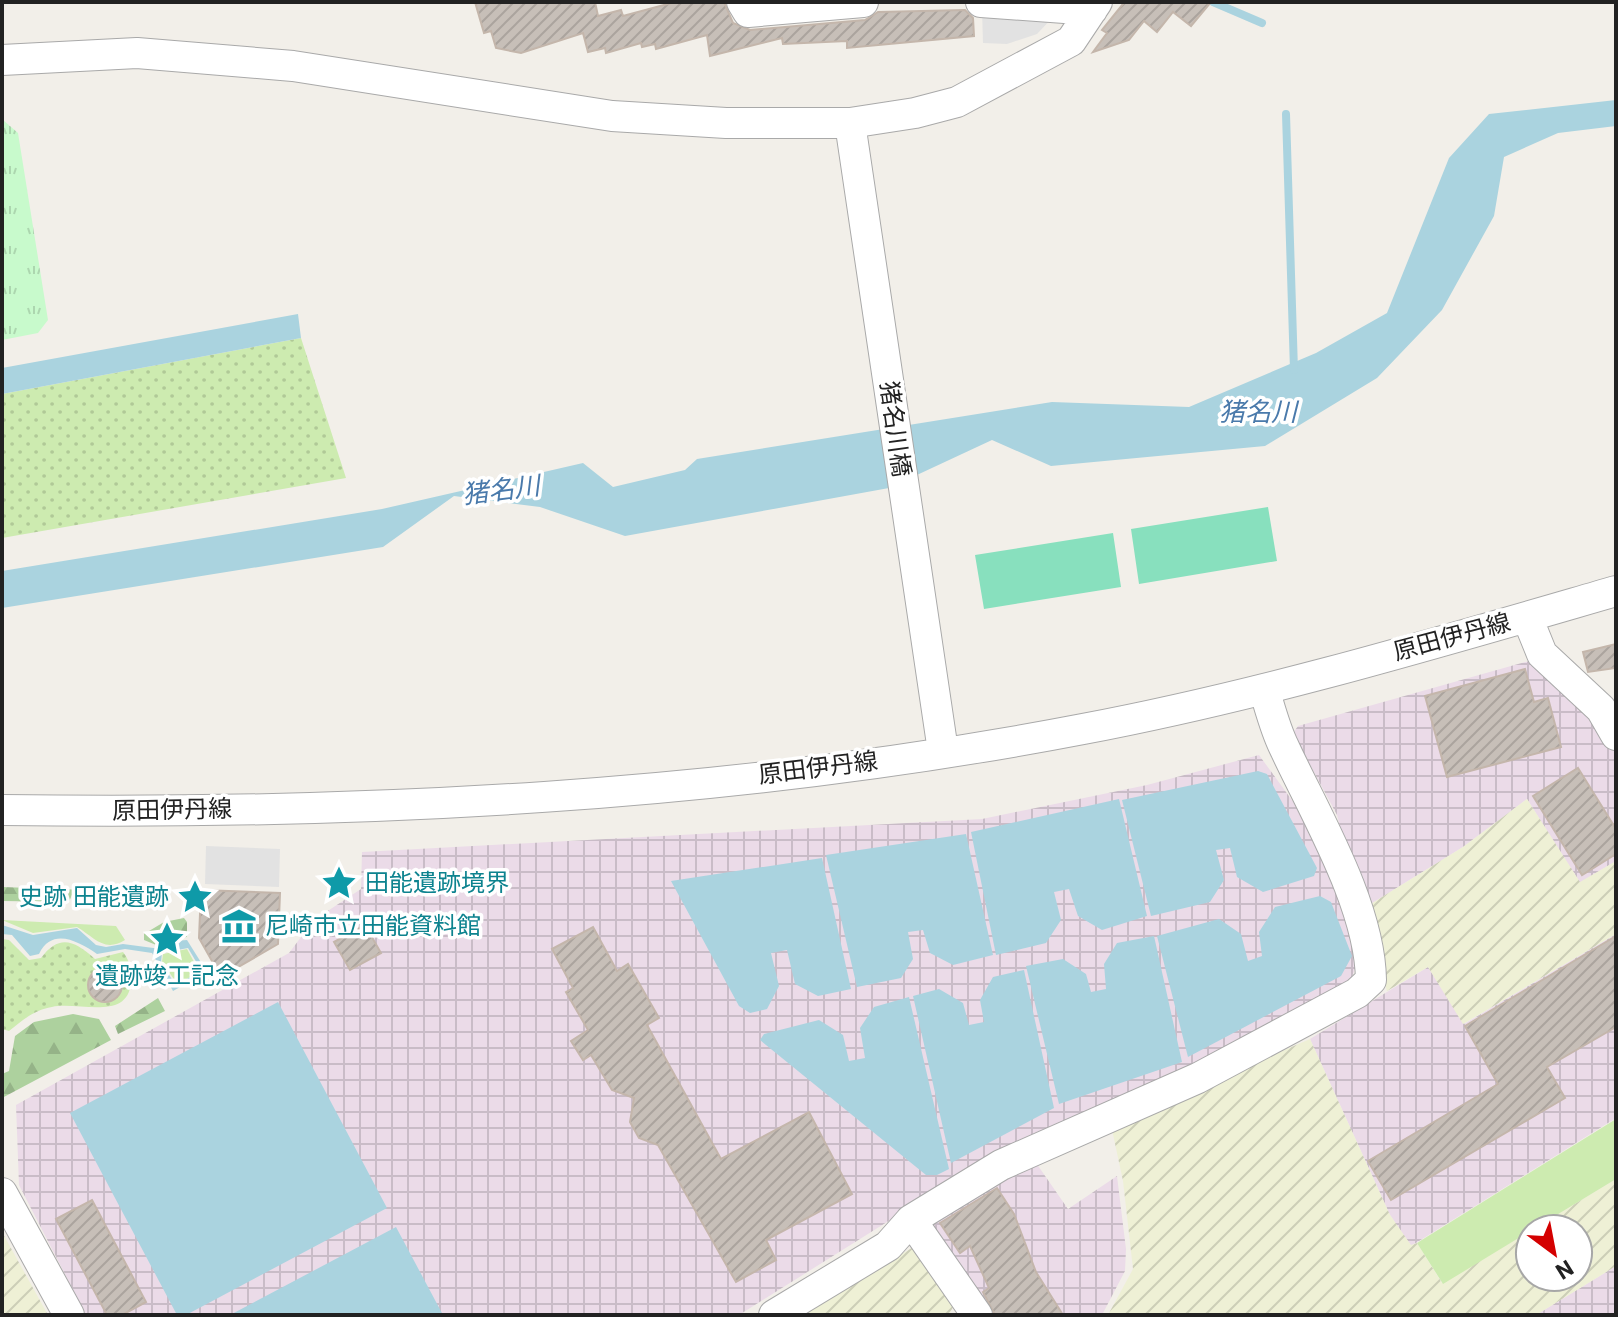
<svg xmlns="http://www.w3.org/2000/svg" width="1618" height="1317" font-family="Roboto,'Noto Sans JP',sans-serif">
<defs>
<pattern id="industrial-grid" width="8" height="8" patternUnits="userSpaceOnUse" patternTransform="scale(2)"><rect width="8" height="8" fill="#ebdbe8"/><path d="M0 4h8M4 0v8" fill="none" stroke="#c9bcc7"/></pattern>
<pattern id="farmland-furrows" width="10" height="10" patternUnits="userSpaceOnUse" patternTransform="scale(2)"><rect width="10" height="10" fill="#eef0d5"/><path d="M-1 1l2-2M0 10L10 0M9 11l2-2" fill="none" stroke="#ccceb7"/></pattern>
<pattern id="grass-dots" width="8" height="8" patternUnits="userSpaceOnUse" patternTransform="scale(2)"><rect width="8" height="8" fill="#cdebb0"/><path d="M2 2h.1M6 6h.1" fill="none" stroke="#b0c997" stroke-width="1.8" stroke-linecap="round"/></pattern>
<pattern id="forest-firs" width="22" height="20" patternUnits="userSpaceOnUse" patternTransform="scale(2)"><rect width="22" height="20" fill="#add19e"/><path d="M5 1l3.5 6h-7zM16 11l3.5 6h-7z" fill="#95b388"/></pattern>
<pattern id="park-tufts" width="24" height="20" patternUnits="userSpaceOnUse" patternTransform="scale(2)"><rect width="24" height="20" fill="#c8facc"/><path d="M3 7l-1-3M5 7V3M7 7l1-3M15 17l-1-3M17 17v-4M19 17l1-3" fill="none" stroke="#acd6af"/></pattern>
<pattern id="building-hatch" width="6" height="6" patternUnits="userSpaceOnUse" patternTransform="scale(2)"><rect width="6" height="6" fill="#c7bfb8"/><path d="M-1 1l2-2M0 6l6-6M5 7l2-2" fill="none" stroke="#aba49e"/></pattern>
</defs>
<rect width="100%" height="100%" fill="#f2efe9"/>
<!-- industrial -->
<path fill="url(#industrial-grid)" d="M1529 661 1604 726 1616 751V861L1580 883 1527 799 1463 847 1361 910 1337 815 1293 733 1298 726Z
M1259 755 1294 803 1323 857 1359 958 1349 985 1182 1074 1008 1146 739 1315H86L19 1185 16 1105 289 953 314 920 361 889 362 852 982 819 1147 785Z
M1616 934V1118L1411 1246 1390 1215 1310 1039 1428 967 1464 1024Z
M1032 1157 1068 1209 1117 1176 1126 1249 1125 1271 1102 1315H991L928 1222Z
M1616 1266V1315H1536Z"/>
<!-- farmland -->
<path fill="url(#farmland-furrows)" d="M1527 799 1580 882 1616 861V934L1463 1024 1428 967 1387 991 1361 910 1463 847Z
M1310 1039 1390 1215 1411 1245 1417 1243 1442 1283 1530 1231V1277H1578V1229H1533L1616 1179V1266L1536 1315H1108L1133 1269 1123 1181 1111 1125Z
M2 1232 48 1315H2Z
M915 1246 954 1305 949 1315H801Z"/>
<!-- grass -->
<path fill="url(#grass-dots)" d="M301 338 346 478 2 538V394Z
M2 939 9 940 29 960 41 958C59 934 74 940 95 959L123 952C130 961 132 971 131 982 128 1022 78 1001 52 1007 34 1010 23 1020 9 1031L2 1029Z"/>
<!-- forest -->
<path fill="url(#forest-firs)" d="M2 887 117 891 121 904 98 906 95 893 73 892 69 902 2 901Z
M184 918 187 922V937L175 938 161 947 144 940V934L164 922Z
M158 998 165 1011 118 1034 115 1026Z
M73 1014 99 1019 111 1040 2 1098V1074L9 1071 15 1036 34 1022Z"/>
<!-- park -->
<path fill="url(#park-tufts)" d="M2 119 18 133 48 320 38 333 2 340Z"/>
<!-- garden -->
<path fill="#cdebb0" d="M2 920 116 926 125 940C104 953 94 937 77 927L33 933Z
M187 949 199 971 178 985 162 962 163 954Z
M1616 1119V1179L1443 1284 1417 1243Z"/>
<!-- pitch -->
<path fill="#88e0be" d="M1268 507 1277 561 1139 584 1131 529Z
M1113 533 1121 587 984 609 975 555Z"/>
<!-- parking -->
<path fill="#e2e2e2" d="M982 10 1056 14 1037 34 1007 44 983 43Z
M206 846 280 849 279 887 205 884Z"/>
<!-- water -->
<path fill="#aad3df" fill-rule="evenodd" d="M1616 100V126L1558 133 1504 157 1494 216 1442 310 1377 378 1265 446 1051 466 992 440 889 488 625 536 540 507 454 496 383 547 2 608V571L382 509 583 463 613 487 685 470 697 459 1052 402 1189 407 1316 353 1387 313 1449 158 1489 114Z
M298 314 301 338 2 394V368Z
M1258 771 1267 774 1317 868 1314 876 1263 892 1237 877 1230 848 1216 850 1224 880 1210 902 1151 916 1122 800Z
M1119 799 1147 916 1102 930 1078 916 1069 889 1054 892 1061 920 1046 943 996 955 971 832Z
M966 834 993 955 953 965 930 953 923 930 908 932 913 959 901 978 857 987 826 855Z
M822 858 851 989 818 996 795 984 787 950 771 953 779 986 767 1009 750 1013 739 1006 671 881Z
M1320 896 1331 902 1352 956 1341 976 1188 1057 1157 936 1219 919 1241 934 1248 961 1262 956 1259 932 1275 907Z
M2 925 33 935 77 928 96 945 106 947 123 944 161 949 175 941 187 940 207 972 173 991 152 953 125 949 97 954C78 941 52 927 39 954L30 956 12 935 2 934ZM188 948 201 970 176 986 161 962 162 953Z
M1154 936 1182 1062 1059 1104 1026 966 1063 959 1086 974 1091 992 1106 989 1104 964 1117 943Z
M1024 970 1054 1108 951 1163 913 996 939 989 963 1003 969 1025 984 1022 980 1000 993 977Z
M909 997 949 1169 937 1175H926L760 1040 764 1034 819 1020 843 1035 849 1061 865 1058 860 1028 874 1007Z
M278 1002 387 1208 186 1315H177L70 1113Z
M396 1227 443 1315H230Z"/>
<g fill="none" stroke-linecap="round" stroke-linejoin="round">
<!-- stream -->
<path stroke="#aad3df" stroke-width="8" d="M1213 2 1262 23
M1286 114 1294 370"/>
</g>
<!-- building -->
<path fill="url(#building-hatch)" stroke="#c4b6ab" stroke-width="2" d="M475 2H595L598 16 621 10 623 16 675 2H724L733 23 750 30 865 20 878 12 965 10 973 18 974 36 847 48V41L783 44 782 38 710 56 707 35 656 49 655 44 642 47 641 43 606 53 605 48 588 52 583 33 521 53 496 48 491 31 484 33Z
M1120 2H1211L1191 26 1173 12 1157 32 1144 21 1129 40 1093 52 1107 33 1102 30 1123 4Z
M1616 644V668L1588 672 1583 652Z
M1525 669 1534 702 1548 698 1561 747 1447 777 1425 696Z
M1578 768 1616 829V854L1582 875 1533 796Z
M201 890 280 893 278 944 221 977 199 938Z
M365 925 381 953 350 970 334 942Z
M593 927 617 971 628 964 659 1018 647 1025 721 1159 809 1112 852 1194 766 1240 776 1260 736 1282 658 1145 639 1138 630 1122 634 1098 612 1090 591 1055 583 1060 571 1041 588 1030 566 992 573 988 552 949Z
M1616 936V1027L1547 1067 1565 1098 1391 1200 1368 1161 1498 1084 1465 1026Z
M88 985a17 17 0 1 1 34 0a17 17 0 1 1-34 0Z
M997 1188 1014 1214 1036 1272 1063 1315H995L983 1292 989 1288 970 1246 960 1253 940 1223Z
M92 1200 146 1302 122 1315H107L56 1219Z"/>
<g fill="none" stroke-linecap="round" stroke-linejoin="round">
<!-- minor casing -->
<g stroke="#a9a9a9" stroke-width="32">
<path id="minor" d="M742 2 748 12 863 2
M981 2 1092 10
M2 60 137 53 293 66 612 116 726 123H850L915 113 957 102 1071 41 1097 2
M850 123 943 751
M1527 617 1542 654 1601 709 1616 735
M2 810C362 815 729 797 1083 729 1263 695 1440 642 1616 591
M2 1193 69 1315
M911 1220 977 1315
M774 1315 888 1246 911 1220 1001 1165 1198 1078 1357 993 1371 980C1370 905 1315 814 1284 747 1275 729 1270 708 1264 689"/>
</g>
<!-- minor -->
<use href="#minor" stroke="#fff" stroke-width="30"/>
</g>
<!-- icons -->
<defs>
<g id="sight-bare" transform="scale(2.76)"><path d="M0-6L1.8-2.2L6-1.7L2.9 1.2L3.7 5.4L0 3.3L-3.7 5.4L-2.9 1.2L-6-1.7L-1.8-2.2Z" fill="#0f9aa8" stroke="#fff" stroke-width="2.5" paint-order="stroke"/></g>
<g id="museum-bare" transform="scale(2.76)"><path d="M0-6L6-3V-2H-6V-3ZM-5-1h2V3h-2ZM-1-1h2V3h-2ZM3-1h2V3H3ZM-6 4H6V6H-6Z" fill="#0f9aa8" stroke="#fff" stroke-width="2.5" paint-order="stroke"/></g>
</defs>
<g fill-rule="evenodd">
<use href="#sight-bare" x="339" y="883"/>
<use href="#sight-bare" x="195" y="897"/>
<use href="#museum-bare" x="239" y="926"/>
<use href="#sight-bare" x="167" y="939"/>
</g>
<g text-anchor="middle" stroke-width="7" stroke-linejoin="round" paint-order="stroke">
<!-- street labels -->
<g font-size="24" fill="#222" stroke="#fff">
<text transform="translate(895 429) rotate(82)" y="8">猪名川橋</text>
<text transform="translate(1452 637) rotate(-15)" y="8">原田伊丹線</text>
<text transform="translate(818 768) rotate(-7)" y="8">原田伊丹線</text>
<text transform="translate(172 810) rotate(-1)" y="8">原田伊丹線</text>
</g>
<!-- culture labels -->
<g font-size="24" fill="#0d838f" stroke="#fff" text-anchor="start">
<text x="365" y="891">田能遺跡境界</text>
<text x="169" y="905" text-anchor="end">史跡 田能遺跡</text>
<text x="265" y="934">尼崎市立田能資料館</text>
<text x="167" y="984" text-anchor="middle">遺跡竣工記念</text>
</g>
<!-- water labels -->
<g font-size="26" font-style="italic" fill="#4a7aab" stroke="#fff">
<text x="1258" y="421">猪名川</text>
<text transform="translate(501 490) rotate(-7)" y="9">猪名川</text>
</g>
</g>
<!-- border -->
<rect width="1618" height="1317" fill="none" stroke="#222222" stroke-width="8"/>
<!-- north arrow -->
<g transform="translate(1554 1253) rotate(148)"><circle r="38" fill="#ffffff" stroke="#a7a7a7" stroke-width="2"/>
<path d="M0-6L14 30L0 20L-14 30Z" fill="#d40000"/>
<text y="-12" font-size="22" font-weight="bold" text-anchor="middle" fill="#222222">N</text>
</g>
</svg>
